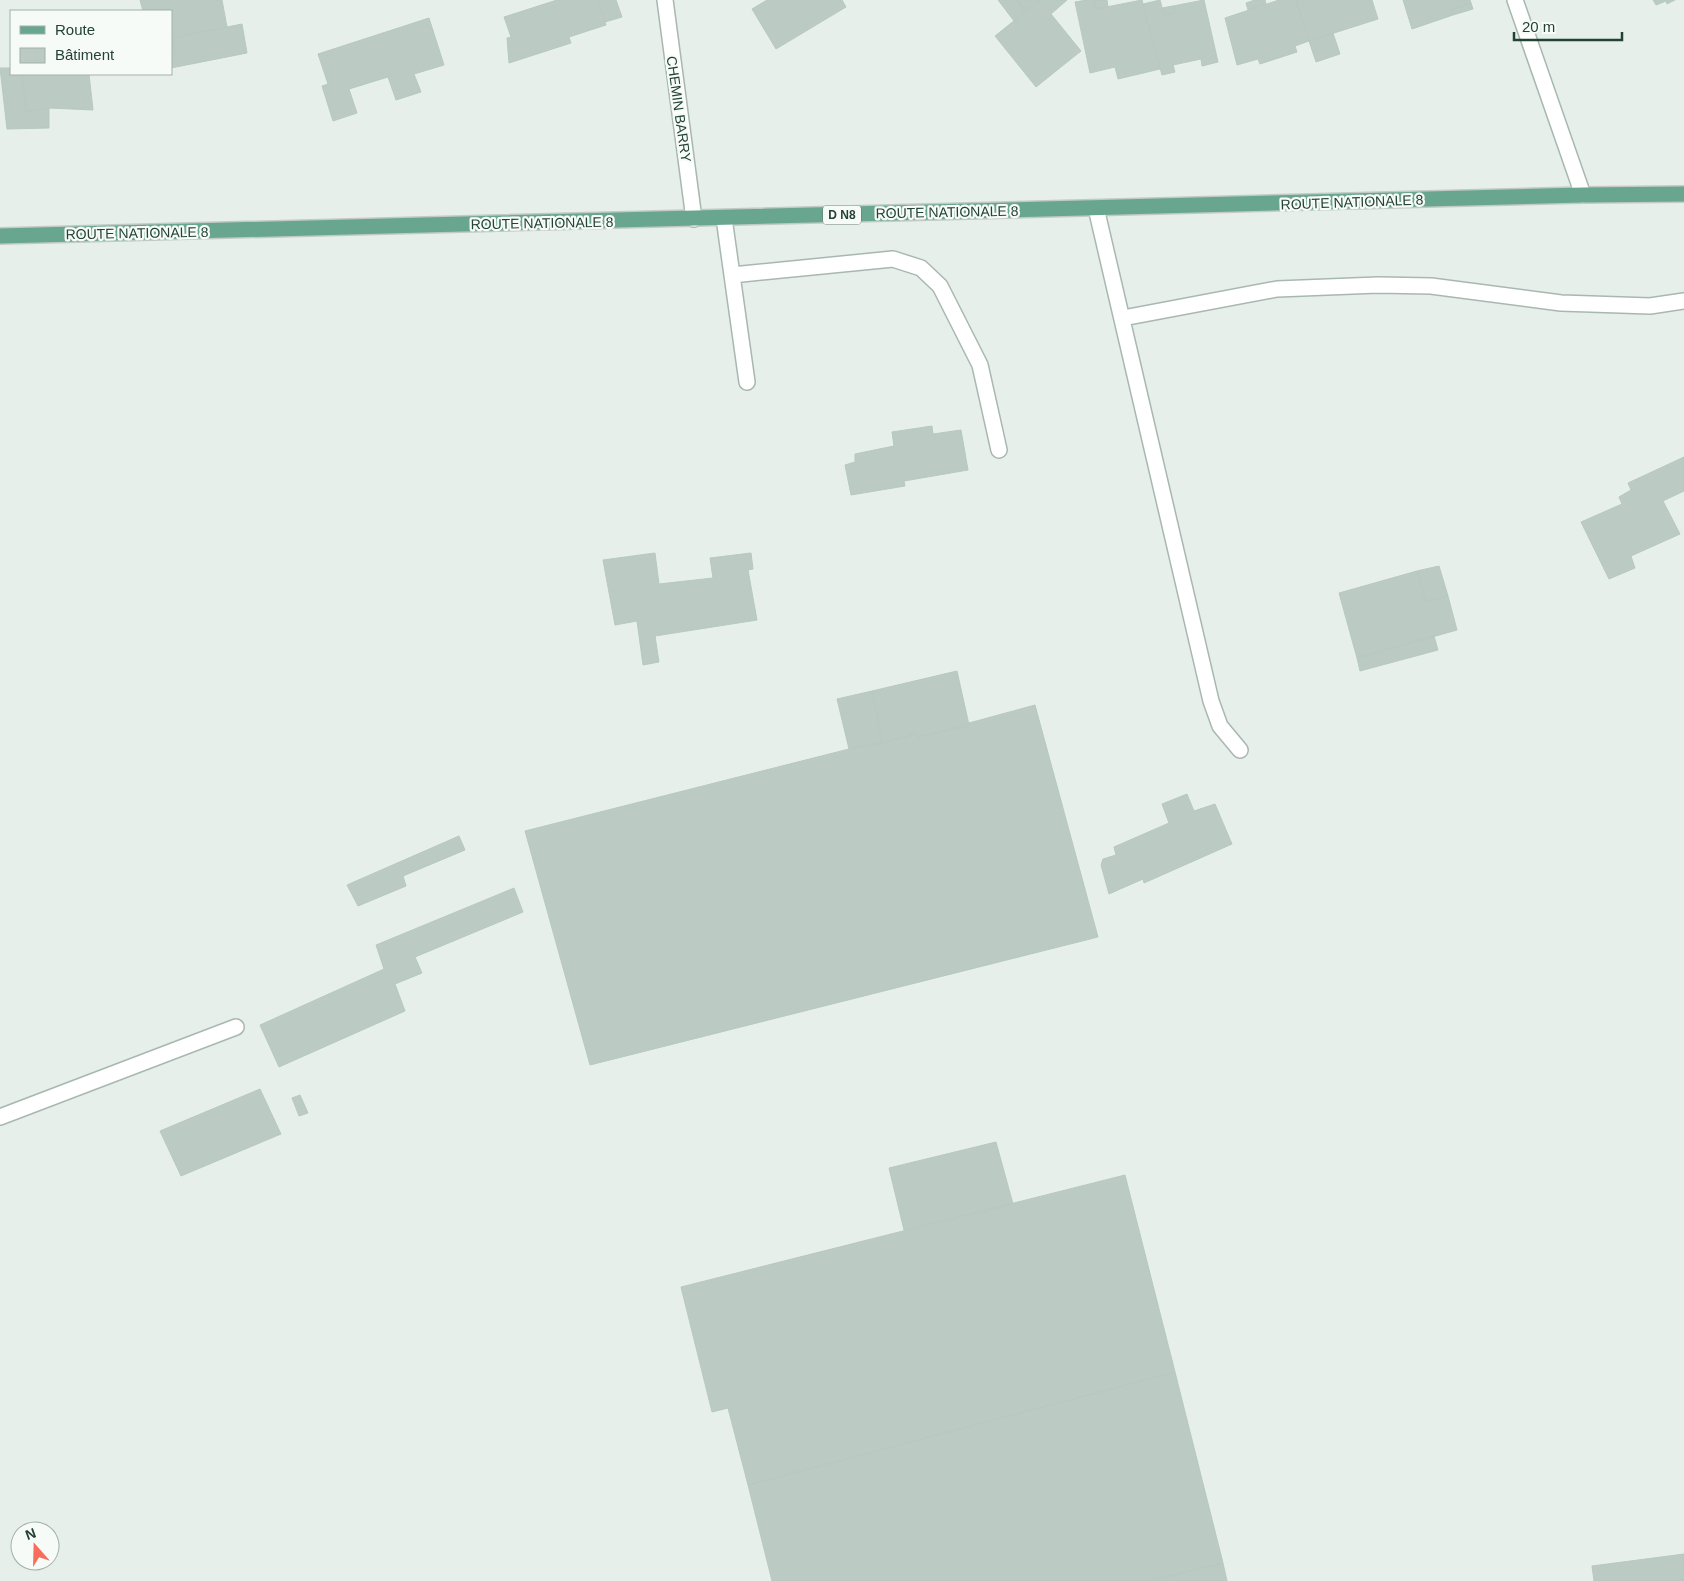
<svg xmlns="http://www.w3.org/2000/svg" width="1684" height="1581" font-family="Arial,sans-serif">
<rect width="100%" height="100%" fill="#e6efea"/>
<!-- building -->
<path fill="#bbcac2" stroke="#b7c9c0" d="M140 0H222L227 27 173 38 176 54 171 55V11H143Z
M557 0H598L606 25 569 37 571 43 509 63 507 38 511 37 504 17Z
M598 0H616L622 17 605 22Z
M767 0H842L846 7 776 49 752 9Z
M998 0H1017L1026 11 1014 21Z
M1017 0H1040L1026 11Z
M1040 0H1067L1051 14 1081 51 1036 87 995 36Z
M1087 0H1094L1096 9 1142 0 1160 69 1118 79 1115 67 1090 73 1075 2Z
M1094 0H1107L1108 7 1096 9Z
M1160 0 1164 15 1174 13 1173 6 1204 0 1218 62 1202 66 1201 59 1173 65 1175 72 1162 75 1143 4Z
M1255 0H1265L1266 4 1248 10 1246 3Z
M1279 0H1296L1309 41 1295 46 1297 52 1260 64 1258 59 1237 65 1225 18Z
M1296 0H1372L1378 19 1309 41Z
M1403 0H1470L1471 3 1451 10 1453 15 1412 29Z
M1653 0H1675L1667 4 1666 1 1656 5Z
M1471 3 1473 9 1453 15 1451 10Z
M1173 6 1174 13 1164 15 1162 8Z
M429 18 444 65 414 74 421 92 396 100 388 77 349 89 357 113 333 121 322 86 328 84 318 54Z
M242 24 247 53 171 68V55L176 54 173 38Z
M1333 33 1340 54 1316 62 1309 41Z
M0 68H11V74H22L26 112 49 108V128L7 129Z
M40 74H89L93 110 49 108 26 112 22 75Z
M932 426 933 434 961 430 968 470 904 481 905 486 851 495 845 465 855 462V454L894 446 892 432Z
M1684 457V491L1663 501 1680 534 1631 556 1635 568 1609 579 1581 522 1622 504 1619 497 1631 490 1628 483Z
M655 553 659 584 713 578 710 558 751 553 753 569 748 570 757 620 655 636 659 662 643 665 637 621 615 625 603 560Z
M1439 566 1448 596 1426 601 1417 571Z
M1417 571 1426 601 1448 596 1457 630 1357 658 1339 593Z
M1434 636 1438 650 1360 671 1357 658Z
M957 671 969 725 918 737 916 734 882 743 872 691Z
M872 691 882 743 849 749 837 699Z
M1035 705 1098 937 590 1065 525 831 849 749 882 743 916 734 918 737 969 725V723Z
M1187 794 1194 811 1215 804 1232 844 1144 883 1143 879 1109 894 1101 865 1103 859 1116 855 1114 847 1169 823 1162 804Z
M459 836 465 850 403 876 406 886 358 906 347 885Z
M514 888 523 912 415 957 422 973 395 984 405 1011 279 1067 260 1025 384 969 376 945Z
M260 1089 281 1134 181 1176 160 1131Z
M300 1095 308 1113 299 1116 292 1098Z
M996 1142 1013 1204 904 1230 889 1168Z
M1125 1175 1175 1372 748 1485 728 1408 712 1412 681 1287Z
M1175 1372 1223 1563 1149 1581H772L748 1485Z
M1684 1554V1581H1594L1592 1566Z
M1223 1563 1227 1581H1149Z"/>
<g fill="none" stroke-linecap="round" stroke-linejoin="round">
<!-- minor casing -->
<g stroke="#a8b8b0" stroke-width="18">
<path id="minor" d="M665 0 694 219
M1515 0 1583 195
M1096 208 1211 701 1220 726 1240 750
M724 218 747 382
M732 275 893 259 921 268 940 286 980 365 999 450
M1123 318 1277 289 1378 285 1431 286 1561 303 1650 306 1684 301
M0 1117 236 1027"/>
</g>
<!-- major casing -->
<g stroke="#c1cac7" stroke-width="18">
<path id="major" d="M0 236 1583 195 1684 194"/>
</g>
<!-- minor -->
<use href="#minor" stroke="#fff" stroke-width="15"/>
<!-- major -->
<use href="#major" stroke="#69a68f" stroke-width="15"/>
</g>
<g text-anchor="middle" stroke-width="4.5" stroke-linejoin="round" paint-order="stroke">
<!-- shield labels -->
<rect fill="#f7fbf8" stroke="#637a70" stroke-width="1" x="823" y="205.5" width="38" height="19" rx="4"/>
<g font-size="12" font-weight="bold" fill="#234236">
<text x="842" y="219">D N8</text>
</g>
<!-- street labels -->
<g font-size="14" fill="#234236" stroke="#f7fbf8">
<text transform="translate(679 109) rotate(82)" y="5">CHEMIN BARRY</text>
<text transform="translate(1352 202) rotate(-2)" y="5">ROUTE NATIONALE 8</text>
<text transform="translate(947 212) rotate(-1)" y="5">ROUTE NATIONALE 8</text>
<text transform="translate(542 223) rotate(-1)" y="5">ROUTE NATIONALE 8</text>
<text transform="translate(137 233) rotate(-1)" y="5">ROUTE NATIONALE 8</text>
</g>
</g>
<!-- legend -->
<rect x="10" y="10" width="162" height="65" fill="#f7fbf8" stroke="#a2b1aa"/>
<rect x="20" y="26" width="25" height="8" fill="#69a68f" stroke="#a2b1aa"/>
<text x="55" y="35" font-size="15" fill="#234236">Route</text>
<rect x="20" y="48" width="25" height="15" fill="#bbcac2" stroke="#a2b1aa"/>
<text x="55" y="60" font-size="15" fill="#234236">Bâtiment</text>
<!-- north arrow -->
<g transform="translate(35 1546) rotate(340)"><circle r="24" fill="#f7fbf8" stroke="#a2b1aa"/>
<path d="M0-4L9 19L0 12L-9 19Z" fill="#f76f5c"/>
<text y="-8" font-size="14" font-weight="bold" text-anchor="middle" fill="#234236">N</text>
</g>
<!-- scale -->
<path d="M1514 32v8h108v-8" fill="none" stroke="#234236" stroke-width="2.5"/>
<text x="1522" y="32" font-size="15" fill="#234236" stroke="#f7fbf8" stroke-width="4" paint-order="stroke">20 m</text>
</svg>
